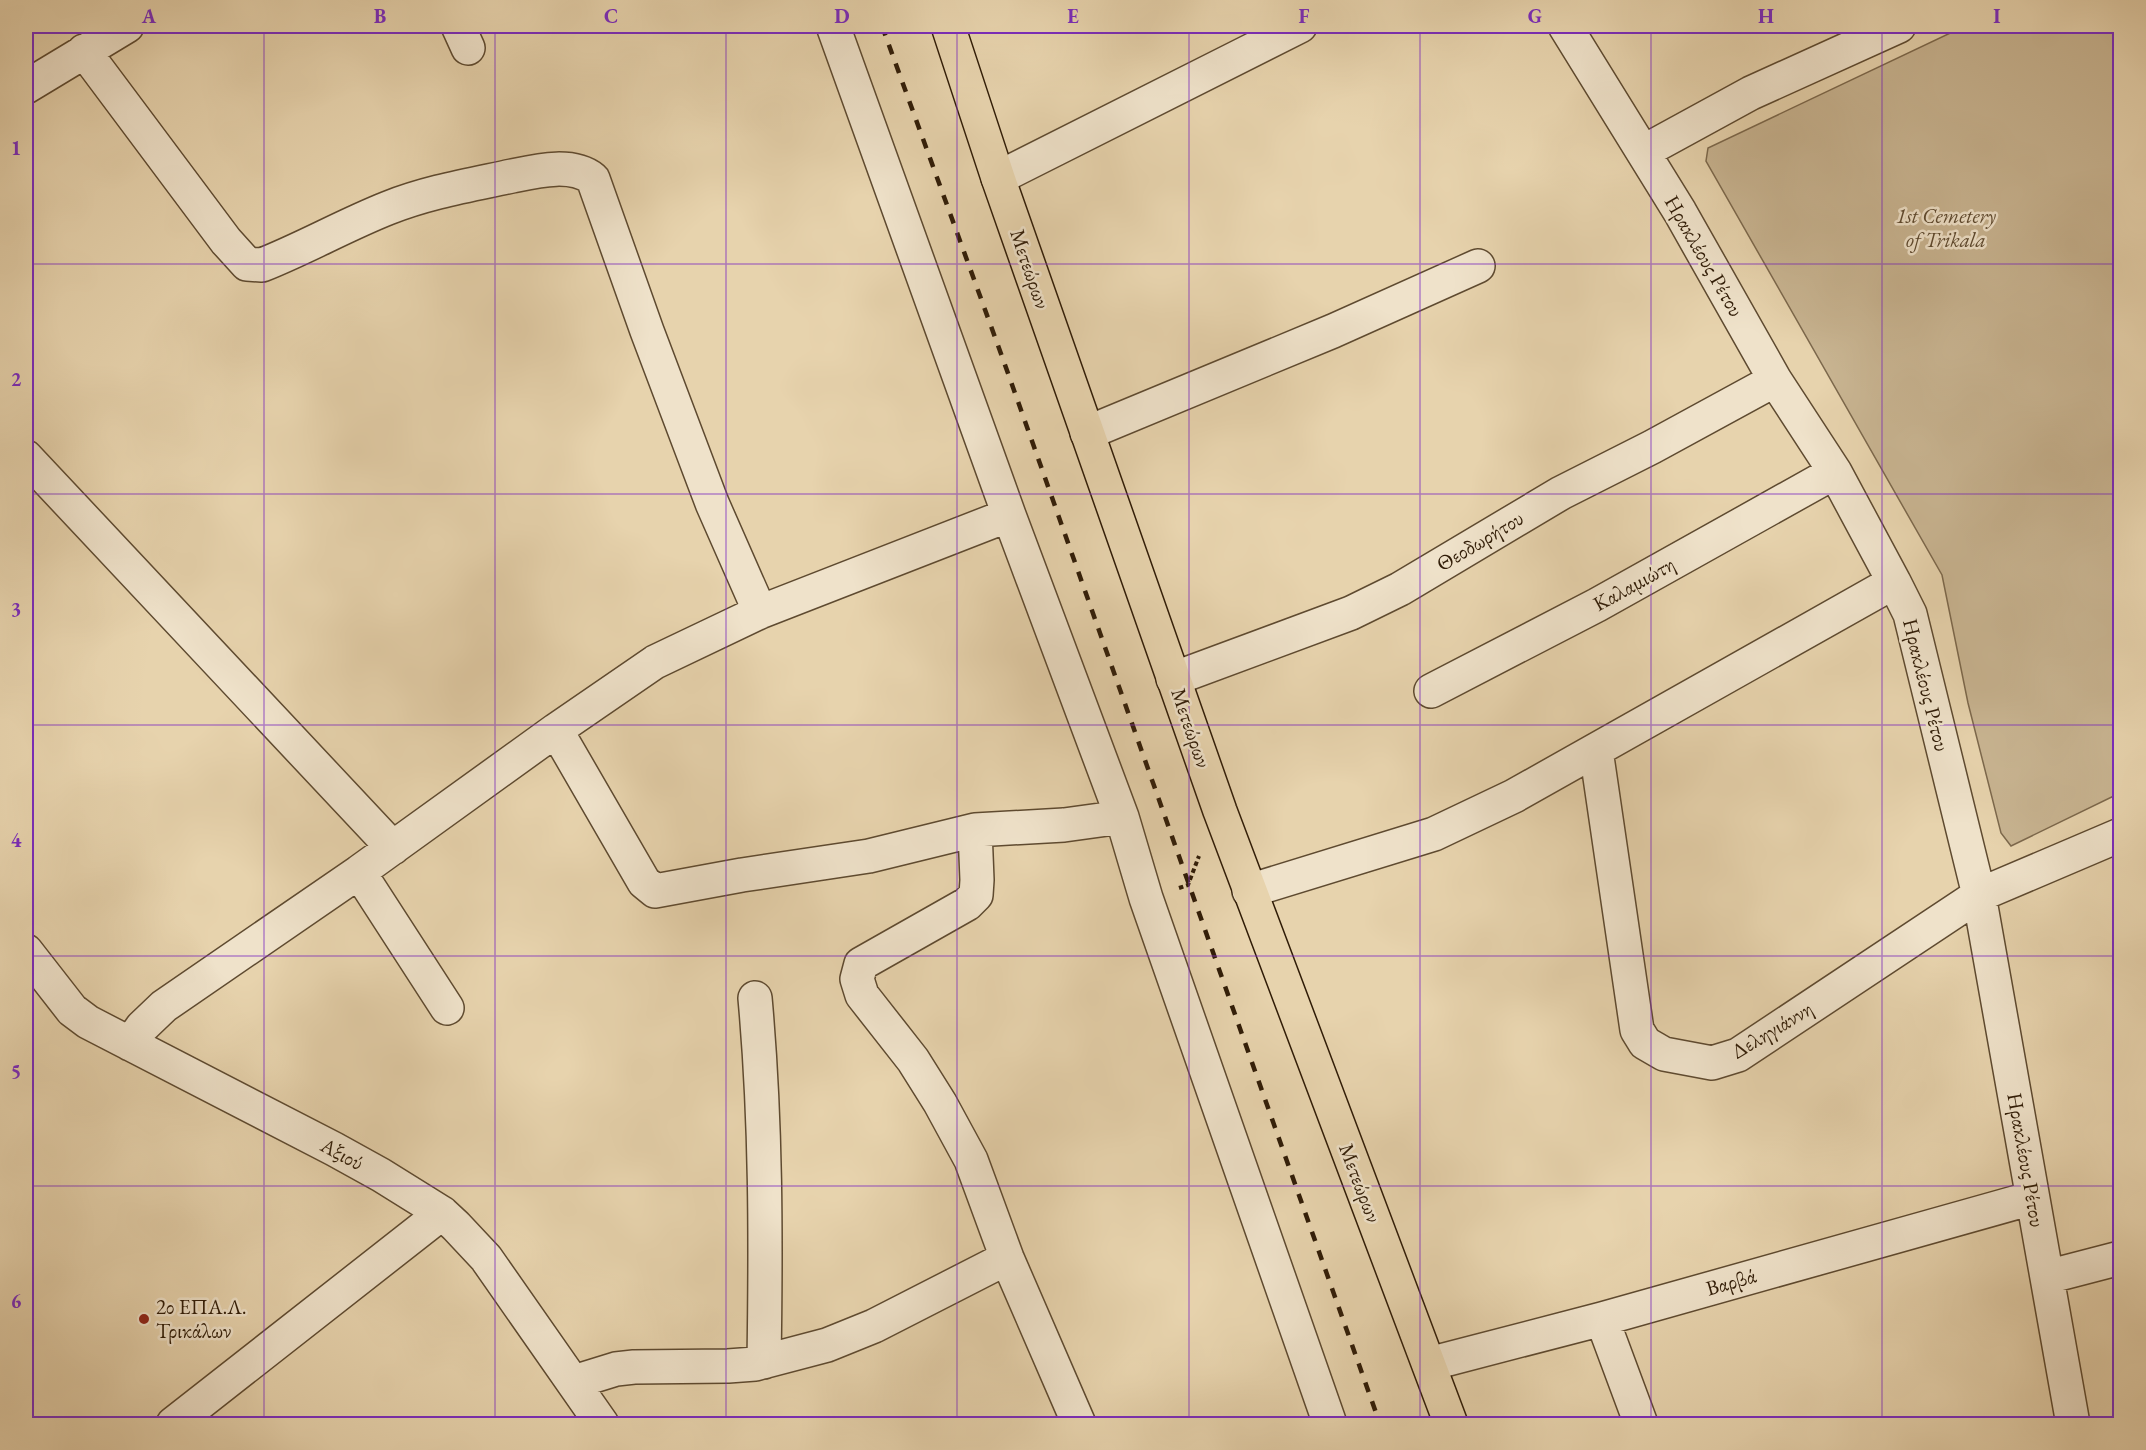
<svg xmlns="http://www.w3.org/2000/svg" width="2146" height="1450" font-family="'EB Garamond',serif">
<rect width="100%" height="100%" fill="#e7d3ad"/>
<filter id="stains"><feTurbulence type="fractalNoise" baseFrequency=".00333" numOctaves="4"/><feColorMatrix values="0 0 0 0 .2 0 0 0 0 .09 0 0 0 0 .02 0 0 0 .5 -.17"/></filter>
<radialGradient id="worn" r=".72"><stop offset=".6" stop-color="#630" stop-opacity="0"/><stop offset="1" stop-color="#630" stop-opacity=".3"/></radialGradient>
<!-- green -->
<path fill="#c8b491" stroke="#7c684c" stroke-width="1.5" d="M1965 26H2120V793L2011 846 2001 833 1968 703 1942 575 1706 161 1708 148Z"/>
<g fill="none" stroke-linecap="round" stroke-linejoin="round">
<!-- minor casing -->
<g stroke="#5e4a30" stroke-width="36">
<path id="minor" d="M458 26 468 48
M833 26 1009 515 1122 817 1146 898 1330 1424
M1565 26 1680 212 1775 380 1835 472 1894 582 1910 614 1979 895 2073 1424
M84 51 226 241 247 264 262 265C305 248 345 225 388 208 428 192 470 185 512 176 536 171 572 162 593 179L647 331 712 503 760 612
M26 87 127 26
M1643 152 1751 93 1899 26
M998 178 1300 26
M1087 433 1333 331 1478 266
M26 457 393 848
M1173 679 1351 613 1400 589 1561 493 1652 447 1775 380
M1431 691 1597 605 1835 472
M556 730 644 882 655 891 742 875 869 856 975 830 1064 825 1122 817
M1596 750 1637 1030 1645 1043 1664 1054 1712 1063 1738 1055 1979 895 2120 835
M975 830 977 880 976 895 967 904 861 964 857 979 862 995 913 1060 940 1103 971 1160 1007 1258 1079 1424
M359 872 447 1008
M1249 891 1434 834 1514 796 1894 582
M26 951 72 1010 88 1022 334 1149 381 1175 442 1213 456 1226 486 1258 602 1424
M755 998C766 1119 766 1240 764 1362
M130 1044 142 1027 164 1006 359 872 556 730 655 662 760 612 1009 515
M2047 1277 2120 1258
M1602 1319 1641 1424
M1429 1364 1602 1319 2032 1198
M574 1382 616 1369 634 1367 728 1366 755 1364 827 1345 874 1326 1007 1258
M173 1424 442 1213"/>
</g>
<!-- major casing -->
<g stroke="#301c07" stroke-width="36">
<path id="major" d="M948 26 998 178 1220 811 1451 1424"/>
</g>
<!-- path -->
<path stroke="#301c07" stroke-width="4" stroke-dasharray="4.5 3" stroke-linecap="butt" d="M1179 888 1188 885 1199 856"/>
<!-- minor -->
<use href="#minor" stroke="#efe2ca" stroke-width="33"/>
<!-- major -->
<use href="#major" stroke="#e7d3ad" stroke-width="33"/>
<!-- rail -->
<path stroke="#301c07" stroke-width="4.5" stroke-dasharray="10 10" stroke-linecap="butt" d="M882 26 1004 362 1380 1424"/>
</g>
<!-- grid -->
<path fill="none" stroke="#7b2cbf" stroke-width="1.5" stroke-opacity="0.55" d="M264 26V1424M495 26V1424M726 26V1424M957 26V1424M1189 26V1424M1420 26V1424M1651 26V1424M1882 26V1424M26 264H2120M26 494H2120M26 725H2120M26 956H2120M26 1186H2120"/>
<!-- markers -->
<circle fill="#8f2418" stroke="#efe2ca" stroke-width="2" cx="144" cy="1319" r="6"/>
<g text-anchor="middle" stroke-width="5" stroke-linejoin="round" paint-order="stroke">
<!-- park labels -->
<g font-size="21" font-style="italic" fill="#5e4a30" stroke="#efe2ca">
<text x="1946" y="223">1st Cemetery<tspan x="1946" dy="24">of Trikala</tspan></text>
</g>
<!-- street labels -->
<g font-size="21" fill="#301c07" stroke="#efe2ca">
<text transform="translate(1704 256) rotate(60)" y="7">Ηρακλέους Ρέτου</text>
<text transform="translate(1030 269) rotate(71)" y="7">Μετεώρων</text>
<text transform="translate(1480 541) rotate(-31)" y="7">Θεοδωρήτου</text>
<text transform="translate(1634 584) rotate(-29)" y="7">Καλαμιώτη</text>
<text transform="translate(1926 685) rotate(76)" y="7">Ηρακλέους Ρέτου</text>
<text transform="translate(1191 728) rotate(71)" y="7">Μετεώρων</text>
<text transform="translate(1772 1030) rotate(-31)" y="7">Δεληγιάννη</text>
<text transform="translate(342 1154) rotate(28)" y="7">Αξιού</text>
<text transform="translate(2026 1160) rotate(80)" y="7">Ηρακλέους Ρέτου</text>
<text transform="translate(1360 1183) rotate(69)" y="7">Μετεώρων</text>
<text transform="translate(1731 1282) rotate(-16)" y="7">Βαρβά</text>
</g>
<!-- poi labels -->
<g font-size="21" fill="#301c07" stroke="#efe2ca" text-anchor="start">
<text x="156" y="1314">2ο ΕΠΑ.Λ.<tspan x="156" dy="24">Τρικάλων</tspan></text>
</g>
</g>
<!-- margin -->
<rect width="2146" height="1450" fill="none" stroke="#e7d3ad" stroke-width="66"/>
<rect x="33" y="33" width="2080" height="1384" fill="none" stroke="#7b2cbf" stroke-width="2"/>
<g font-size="20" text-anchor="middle" font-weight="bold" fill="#7b2cbf">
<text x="149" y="23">A</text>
<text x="380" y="23">B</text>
<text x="611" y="23">C</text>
<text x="842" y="23">D</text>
<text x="1073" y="23">E</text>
<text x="1304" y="23">F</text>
<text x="1535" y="23">G</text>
<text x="1766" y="23">H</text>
<text x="1997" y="23">I</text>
<text x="16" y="155">1</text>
<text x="16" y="386">2</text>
<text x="16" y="616">3</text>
<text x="16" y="847">4</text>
<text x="16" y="1078">5</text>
<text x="16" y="1308">6</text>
</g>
<rect width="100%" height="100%" filter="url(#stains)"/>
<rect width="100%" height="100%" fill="url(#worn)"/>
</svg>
